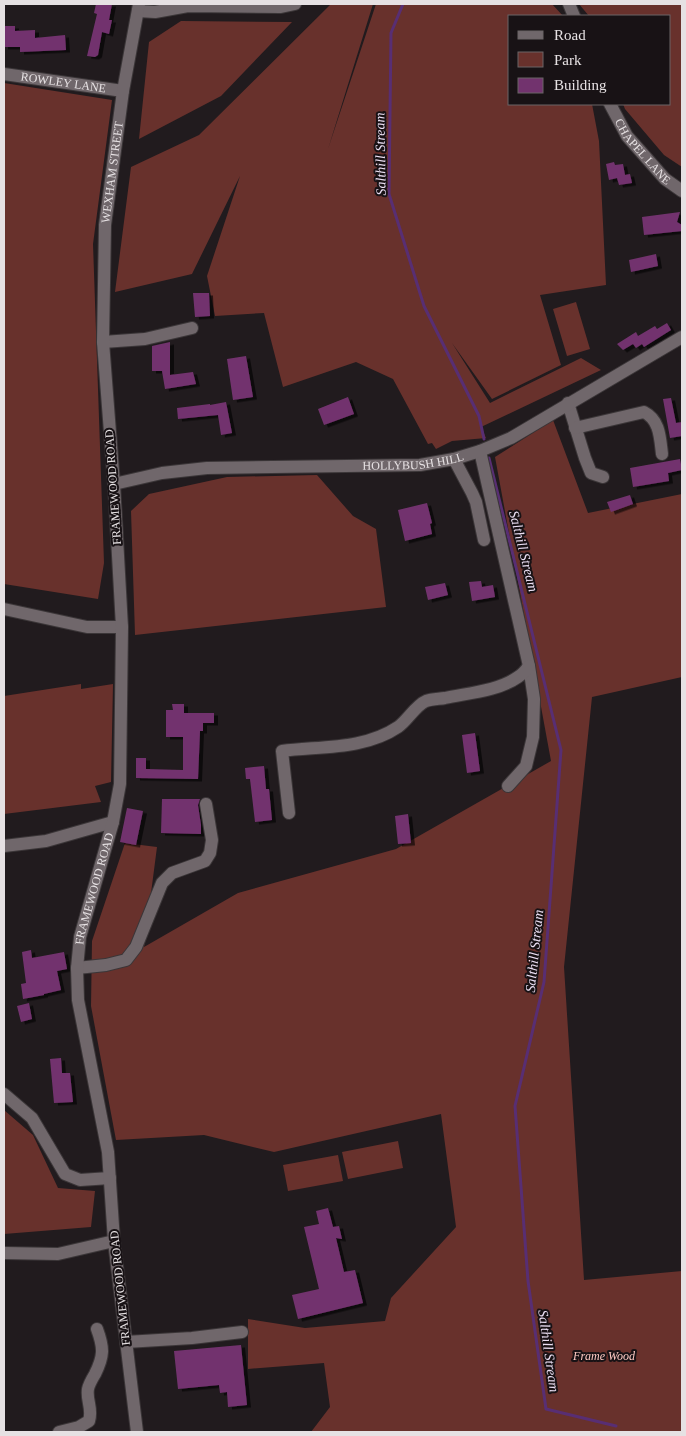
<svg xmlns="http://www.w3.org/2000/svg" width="686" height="1436" font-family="Georgia,serif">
<defs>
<filter id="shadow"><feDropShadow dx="4" dy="2.5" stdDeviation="0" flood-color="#0009"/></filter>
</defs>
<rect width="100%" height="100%" fill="#211b1e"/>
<!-- green -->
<path fill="#68312c" d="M331 4H373L328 149 376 4H552L563 16H510V104H592L599 141 606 285 540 295 561 365 492 399 452 343 490 403 581 358 601 370 481 427 486 438 452 441 436 449 432 443 428 444 393 379 356 362 283 387 264 313 215 316 207 276 240 176 192 274 115 292 131 167 199 135Z
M579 4H682V167L664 155 625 109 623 104H670V16H589Z
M181 21 292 22 221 96 139 139 149 42Z
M4 83 112 100 93 244 104 563 98 599 4 584Z
M576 302 590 349 567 356 553 309Z
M553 420 588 513 682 494V677L592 697 564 967 584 1280 682 1271V1432H311L330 1407 324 1363 248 1369V1319L305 1328 385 1321 391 1298 456 1227 441 1114 274 1152 204 1135 116 1140 91 1006 92 941 125 843 157 847 144 947 238 893 396 849 551 761 495 457Z
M317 475 353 516 376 529 386 607 135 635 131 511 149 494 227 477Z
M81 684V689L113 684 111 782 95 786 101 802 4 814V696Z
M4 1110 33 1135 58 1188 95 1191 91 1227 4 1234Z
M398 1141 403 1168 348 1179 342 1152Z
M338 1155 343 1181 288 1191 283 1165Z"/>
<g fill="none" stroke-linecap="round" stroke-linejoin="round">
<!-- stream -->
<path stroke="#582e73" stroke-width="3" d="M403 4 391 33 389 194 424 306 479 416 484 439
M489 458 561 750 544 982 515 1106 528 1281 546 1409 616 1426"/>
</g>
<!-- building -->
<path fill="#72336e" filter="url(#shadow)" d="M96 4H112L109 20H112L109 34 102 32 98 55 95 57 87 56 97 14 94 13Z
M4 26H15V31L35 30V38L65 35 66 50 20 52V47H4Z
M614 162 615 165 623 164 625 175 630 174 632 183 619 185 617 178 609 180 606 164Z
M680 212 677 222 682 225V231L644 235 642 217Z
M656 254 658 266 631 272 629 260Z
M193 293H209L210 316 195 317Z
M667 323 671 330 644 347 642 344 636 348 633 344 623 350 617 344 636 332 638 336 655 326 657 329Z
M170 342V375L193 372 196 384 165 389 162 371H152V346Z
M246 356 253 397 233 400 227 359Z
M348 397 354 414 324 425 318 409Z
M671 398 676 423 682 422V436L670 438 663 399Z
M226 402 232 433 221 435 218 415 178 419 177 408 210 404V405Z
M680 459 682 470 668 473 669 481 633 487 630 468Z
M630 495 633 504 611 512 607 502Z
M427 503 432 523 430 524 432 534 405 541 398 510Z
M481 581 482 587 493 585 495 597 472 601 469 582Z
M445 583 448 595 428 600 425 587Z
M172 704H184V713H214V723H203V731H200L198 779 136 778V758H146V769L183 770V737H166V710H173Z
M475 733 480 771 467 773 462 735Z
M264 766 266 789H269L272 820 255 822 250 779H246L245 768Z
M162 799H200L198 805 201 825V834L161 833Z
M127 808 143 811 136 845 120 842Z
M408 814 411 843 398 844 395 816Z
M31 950 32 958 64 952 67 969 57 971 61 990 44 994V995L23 999 21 984 26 983 22 952Z
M29 1003 32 1019 21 1022 17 1006Z
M61 1058 62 1073H70L73 1102 54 1103 50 1059Z
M328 1208 333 1227 339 1226 342 1239 336 1238 344 1272 355 1270 363 1303 298 1319 292 1295 319 1289 304 1227 319 1224 316 1211Z
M241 1345 247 1405 228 1407 227 1392 220 1393 219 1385 178 1389 174 1351Z"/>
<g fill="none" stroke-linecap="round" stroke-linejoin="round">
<!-- minor casing -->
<g stroke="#3b3638" stroke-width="14">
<g id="minor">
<path d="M569 4 574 16"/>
<path d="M138 11 155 12 188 6 281 7 295 4"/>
<path id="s1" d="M4 74 123 91"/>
<path id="s2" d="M610 104 627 136 665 179 682 191"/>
<path d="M103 342 145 339 192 328"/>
<path d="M568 403 585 458 591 473 603 477"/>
<path d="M575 428 644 412C660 420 660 438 662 454"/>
<path d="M480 451 529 666 534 699 533 737 526 766 508 786"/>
<path d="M454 459 472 493 476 502 484 540"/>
<path id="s3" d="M114 484 162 473 207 468 420 465 454 459 480 451 511 438 682 337"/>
<path d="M4 609 87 627H122"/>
<path d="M289 813 282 751C320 746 364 750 398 727 407 721 416 705 426 701 432 699 439 699 445 698 469 693 498 691 518 677 523 674 526 670 529 666"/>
<path d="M4 846 46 841 113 822"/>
<path d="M77 968 106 965 126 960 136 947 162 883 172 873 205 861 210 853 212 840 206 804"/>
<path d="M4 1094 32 1118 65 1174 80 1180 110 1178"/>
<path d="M4 1253 58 1254 114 1241"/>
<path d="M126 1342 192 1338 242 1332"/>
<path d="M59 1432 79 1427 89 1421C93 1409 86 1400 88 1389 89 1384 92 1379 95 1374 104 1356 104 1348 97 1329"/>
<path id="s4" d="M137 1432 114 1241 108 1152 78 1000 77 968 80 937 113 822 120 784 122 627 114 484 103 342 105 225 123 91 139 4"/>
</g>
</g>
<!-- minor -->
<use href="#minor" stroke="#70676b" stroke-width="12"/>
</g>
<g text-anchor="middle" stroke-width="4" stroke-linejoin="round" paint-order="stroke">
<!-- street labels -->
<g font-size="12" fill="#e6e1e3" stroke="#181215">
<text dy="4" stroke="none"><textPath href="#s1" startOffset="60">ROWLEY LANE</textPath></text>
<text dy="4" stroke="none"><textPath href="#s2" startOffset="58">CHAPEL LANE</textPath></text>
<text dy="4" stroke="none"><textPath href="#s4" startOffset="1271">WEXHAM STREET</textPath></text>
<text dy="4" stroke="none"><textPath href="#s3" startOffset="301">HOLLYBUSH HILL</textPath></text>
<text transform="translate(113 487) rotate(-94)" y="4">FRAMEWOOD ROAD</text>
<text dy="4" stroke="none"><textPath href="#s4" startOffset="550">FRAMEWOOD ROAD</textPath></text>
<text transform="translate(120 1288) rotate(-96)" y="4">FRAMEWOOD ROAD</text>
</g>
<!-- park labels -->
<g font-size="12" font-style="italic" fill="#fdc9c3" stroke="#181215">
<text x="604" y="1360">Frame Wood</text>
</g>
<!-- water labels -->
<g font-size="14" font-style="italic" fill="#ebdff3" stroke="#181215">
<text transform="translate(380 154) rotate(-91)" y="5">Salthill Stream</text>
<text transform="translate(524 551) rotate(76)" y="5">Salthill Stream</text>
<text transform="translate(534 951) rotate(-84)" y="5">Salthill Stream</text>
<text transform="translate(549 1351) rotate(82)" y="5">Salthill Stream</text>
</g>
</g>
<!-- border -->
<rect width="686" height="1436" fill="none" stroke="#e6e1e3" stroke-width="10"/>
<!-- legend -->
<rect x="508" y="15" width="162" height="90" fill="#181215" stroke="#6a6567"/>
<rect x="518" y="31" width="25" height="8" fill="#70676b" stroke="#6a6567"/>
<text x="554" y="40" font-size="15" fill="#e6e1e3">Road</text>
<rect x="518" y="52" width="25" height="15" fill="#68312c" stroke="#6a6567"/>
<text x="554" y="65" font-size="15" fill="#e6e1e3">Park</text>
<rect x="518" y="78" width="25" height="15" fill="#72336e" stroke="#6a6567"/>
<text x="554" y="90" font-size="15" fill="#e6e1e3">Building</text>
</svg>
